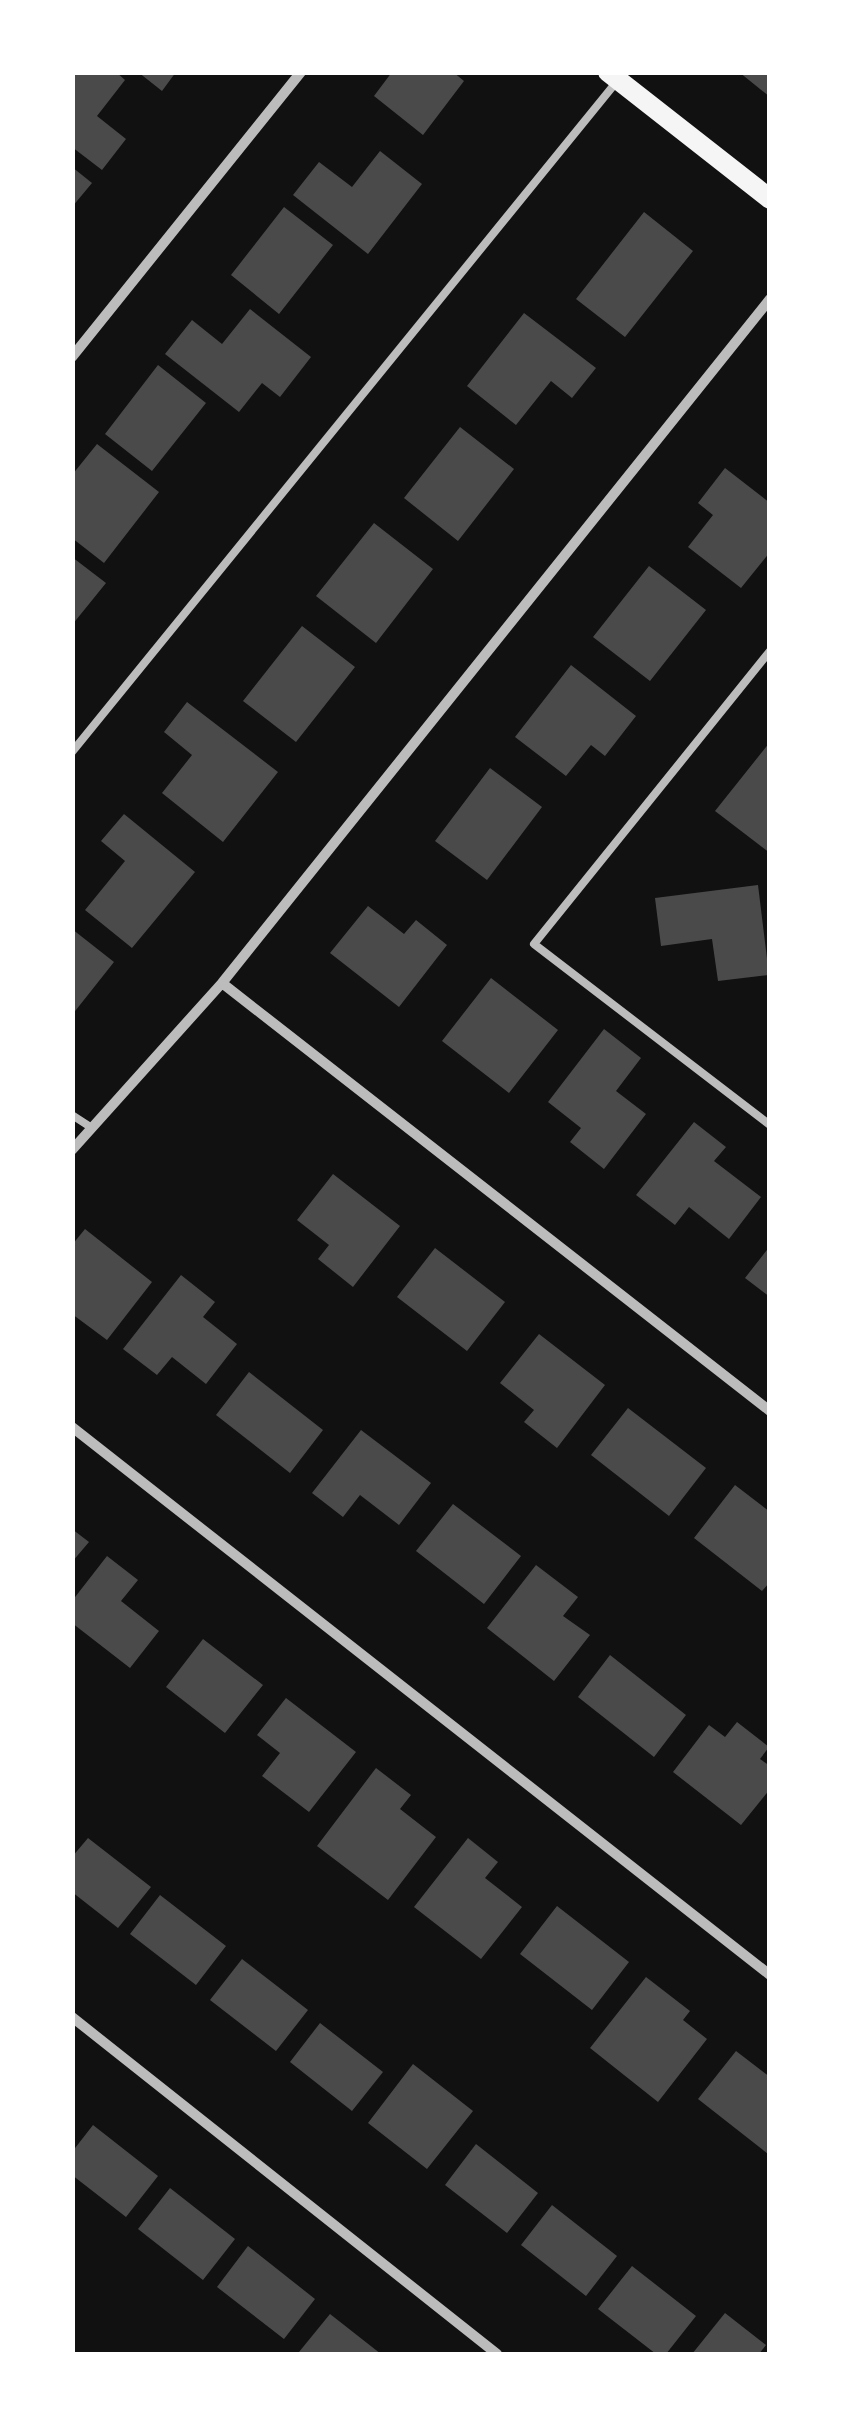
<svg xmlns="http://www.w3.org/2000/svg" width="842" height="2427" font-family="'Fira Sans',sans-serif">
<rect width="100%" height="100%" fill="#111"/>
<!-- building -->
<path fill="#4a4a4a" d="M72 72H116L125 80 97 116 126 139 102 170 72 147Z
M138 72H176L162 91Z
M392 72H453L464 81 423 135 374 96Z
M739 72H770V97Z
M380 151 422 184 368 254 293 195 319 162 352 187Z
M72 167 92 183 72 207Z
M284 207 333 245 279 314 231 275Z
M644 212 693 251 625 337 576 299Z
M250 309 311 357 280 397 262 383 239 412 165 354 192 320 222 344Z
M524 313 596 368 572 398 551 381 516 425 467 386Z
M158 365 206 403 152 471 105 434Z
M460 427 514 469 458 541 404 498Z
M97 444 159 492 104 563 72 538V475Z
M725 468 770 503V552L741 588 688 547 713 515 698 503Z
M374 523 433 569 376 643 316 596Z
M72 557 106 583 72 625Z
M649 566 706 610 650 681 593 637Z
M302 626 355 667 296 742 243 701Z
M571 665 636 716 605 756 591 745 566 776 515 737Z
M187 702 278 772 223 842 162 793 192 755 164 732Z
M770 742V853L715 811Z
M490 768 542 807 487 880 435 841Z
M124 814 195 872 132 948 85 910 125 861 101 841Z
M758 885 769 975 718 981 712 939 661 946 655 898Z
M368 906 404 934 416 920 447 945 399 1007 330 953Z
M72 929 114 962 72 1015Z
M491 978 558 1030 509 1093 442 1041Z
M604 1029 641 1058 616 1091 646 1114 604 1169 570 1142 581 1128 548 1102Z
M694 1122 726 1147 714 1161 761 1197 729 1239 689 1207 675 1225 636 1195Z
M333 1174 400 1226 353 1287 318 1259 329 1245 297 1220Z
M85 1229 152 1282 107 1340 72 1314V1245Z
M770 1246V1297L745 1278Z
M435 1248 505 1302 467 1351 397 1297Z
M181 1275 215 1302 203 1317 237 1344 206 1384 172 1357 157 1375 123 1349Z
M539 1334 605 1385 557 1448 524 1422 534 1410 500 1383Z
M249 1372 323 1430 290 1473 216 1415Z
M628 1408 706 1468 669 1516 591 1455Z
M361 1430 431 1483 399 1525 360 1495 343 1517 312 1493Z
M735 1485 770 1512V1582L762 1591 694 1538Z
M453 1504 521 1556 484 1604 416 1551Z
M72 1529 89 1542 72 1562Z
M107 1556 138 1580 121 1601 159 1631 130 1668 72 1623V1601Z
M536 1565 578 1597 563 1616 590 1635 554 1681 487 1628Z
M203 1639 263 1685 225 1733 166 1687Z
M610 1655 686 1715 654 1757 578 1697Z
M286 1698 356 1752 309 1812 262 1776 280 1753 257 1735Z
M737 1722 769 1747 760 1759 770 1766V1789L741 1825 673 1772 709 1725 725 1737Z
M376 1768 411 1795 400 1809 436 1837 388 1900 317 1846Z
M88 1838 151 1887 118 1928 72 1892V1857Z
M468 1838 498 1862 485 1878 522 1907 481 1959 414 1907Z
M160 1895 226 1946 196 1985 130 1934Z
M557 1906 629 1962 592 2010 520 1954Z
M242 1959 308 2010 276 2051 210 2000Z
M646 1977 690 2011 683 2020 707 2039 658 2102 590 2048Z
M320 2023 383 2072 352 2111 290 2062Z
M736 2051 770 2077V2151L768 2154 698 2099Z
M413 2064 473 2111 427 2169 368 2123Z
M93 2125 158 2176 126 2217 72 2175V2152Z
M476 2144 538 2193 507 2233 445 2185Z
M170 2188 235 2239 203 2280 138 2229Z
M552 2205 617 2256 586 2296 521 2245Z
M248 2246 315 2299 284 2339 217 2287Z
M632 2266 696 2316 666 2354H656L598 2309Z
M725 2313 766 2345 759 2354H692Z
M330 2314 381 2354H302L299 2352Z"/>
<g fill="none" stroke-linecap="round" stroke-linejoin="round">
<!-- service -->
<path stroke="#bcbcbc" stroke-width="8" d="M770 651 534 944 770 1125
M72 752 618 80
M72 1115 92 1128"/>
<!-- minor -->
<path stroke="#bcbcbc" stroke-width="10" d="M72 357 301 72
M222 983 770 1411
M72 1150 222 983 770 299
M72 1427 770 1975
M72 2017 497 2354"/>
<!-- secondary -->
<path stroke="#f5f5f5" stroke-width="20" d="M608 72 770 199"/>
</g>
<!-- border -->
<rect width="842" height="2427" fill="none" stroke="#ffffff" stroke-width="150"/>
</svg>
